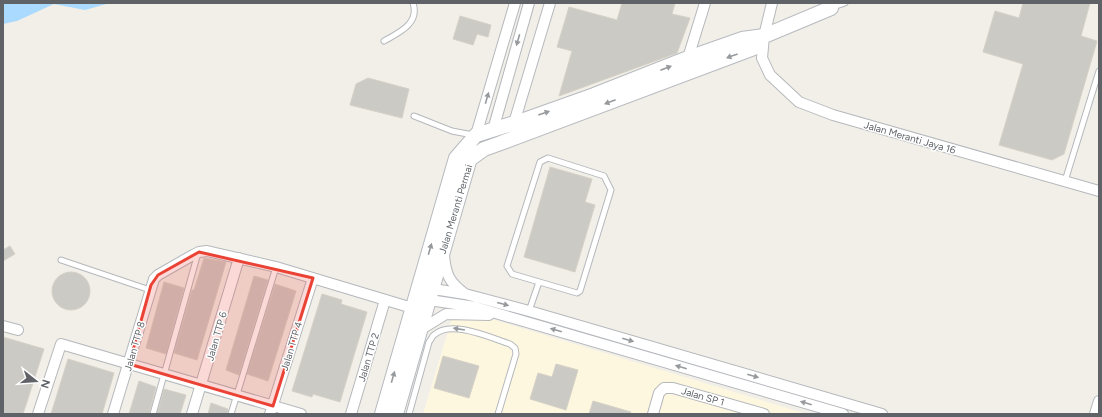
<svg xmlns="http://www.w3.org/2000/svg" width="1102" height="417" font-family="Figtree,sans-serif">
<rect width="100%" height="100%" fill="#f1efe8"/>
<!-- commercial -->
<path fill="#fef7e0" d="M455 308 807 414H423Z"/>
<!-- water -->
<path fill="#aadaff" d="M3 3H110L85 10 54 4 17 21 3 24Z"/>
<!-- building -->
<path fill="#cccac5" stroke="#d6d1c6" d="M622 3H675L672 14 690 18 677 53 559 96 572 51 557 47 569 7 617 20Z
M1023 3H1090L1081 36 1097 41 1064 154 1052 160 999 145 1023 64 983 52 995 11 1019 18Z
M460 16 491 25 488 37 477 34 473 45 453 39Z
M368 78 409 89 402 118 350 105 356 84Z
M550 167 592 179 585 202 595 205 575 272 524 257Z
M10 246 15 254 3 261V250Z
M204 258 226 262 197 360 174 353 192 290H194Z
M52 291a19 19 0 1 1 38 0a19 19 0 1 1-38 0Z
M254 276 268 280 239 375 226 370Z
M164 282 184 288 166 354 146 348Z
M275 284 296 291 268 381 247 374Z
M322 294 342 300 341 304 367 312 340 402 313 394 312 397 292 391Z
M3 337 44 349 23 414H3Z
M443 356 479 366 469 398 434 388Z
M68 359 114 373 102 414H51Z
M556 364 578 370 566 410 530 399 538 373 552 377Z
M139 381 156 387 149 414H129Z
M164 389 186 395 180 414H157Z
M593 401 631 412 630 414H589Z
M211 403 228 409 227 414H208Z"/>
<g fill="none" stroke-linecap="round" stroke-linejoin="round">
<!-- lane casing -->
<g stroke="#b5b8bc" stroke-width="7">
<path id="lane" d="M833 7 845 3
M384 41C398 33 420 24 413 3
M414 116 452 131 473 135
M548 158 604 176 611 190 580 291 577 293 512 274 507 266 540 162Z
M1065 181 1099 71
M61 260 150 290
M529 311 539 282
M153 414 198 253
M231 414 276 267
M409 414 429 342C431 340 432 336 434 335 451 319 491 338 510 344L515 348 516 354 498 414"/>
</g>
<!-- street casing -->
<g stroke="#b5b8bc" stroke-width="12">
<path id="street" d="M772 3 764 36 762 58 770 75 799 102 833 115 1099 191
M688 58 705 3
M514 123 550 3
M493 130 529 3
M476 135 515 3
M444 256C446 275 449 282 465 294
M427 288 465 294 529 311 882 414
M423 299 475 307 843 414
M3 326 18 330
M420 330 446 314 489 315
M38 414 61 344 301 414
M113 414 154 279 158 275 193 255 199 252 207 251 276 267 419 310
M192 414 239 258
M270 414 313 278
M351 414 385 300
M653 414 659 393 664 388H673L764 414
M1095 414 1099 401"/>
</g>
<!-- secondary casing -->
<g stroke="#b6babf" stroke-width="16">
<path id="secondary" d="M470 159 484 149 498 144 754 48 764 36
M382 414 456 158 476 135 521 121 594 95 688 58 742 39 764 36 831 8 832 3
M396 414 472 151"/>
</g>
<!-- lane -->
<use href="#lane" stroke="#fff" stroke-width="5"/>
<!-- street -->
<use href="#street" stroke="#fff" stroke-width="10"/>
<!-- secondary -->
<use href="#secondary" stroke="#fff" stroke-width="14"/>
</g>
<!-- one-way arrows -->
<defs><path id="oneway-solid" d="M-6-.8H1V-3.2L6.5 0L1 3.2V.8H-6Z"/></defs>
<g fill="#979a9d">
<use href="#oneway-solid" transform="translate(518 40) rotate(106)"/>
<use href="#oneway-solid" transform="translate(732 56) rotate(160)"/>
<use href="#oneway-solid" transform="translate(666 68) rotate(-21)"/>
<use href="#oneway-solid" transform="translate(487 98) rotate(-74)"/>
<use href="#oneway-solid" transform="translate(610 102) rotate(159)"/>
<use href="#oneway-solid" transform="translate(544 113) rotate(-19)"/>
<use href="#oneway-solid" transform="translate(430 249) rotate(-74)"/>
<use href="#oneway-solid" transform="translate(503 304) rotate(15)"/>
<use href="#oneway-solid" transform="translate(459 329) rotate(-171)"/>
<use href="#oneway-solid" transform="translate(556 330) rotate(-164)"/>
<use href="#oneway-solid" transform="translate(628 340) rotate(16)"/>
<use href="#oneway-solid" transform="translate(681 367) rotate(-164)"/>
<use href="#oneway-solid" transform="translate(753 376) rotate(16)"/>
<use href="#oneway-solid" transform="translate(393 377) rotate(-74)"/>
<use href="#oneway-solid" transform="translate(806 403) rotate(-164)"/>
</g>
<!-- marked area -->
<path fill="#ea4335" fill-opacity="0.2" stroke="#ea4335" stroke-width="3" stroke-linejoin="round" d="M199 252 313 278 273 406 129 364 151 285 158 275Z"/>
<g text-anchor="middle" stroke-width="3" stroke-linejoin="round" paint-order="stroke">
<!-- street labels -->
<g font-size="10" fill="#5f6368" stroke="#fff">
<text transform="translate(910 137) rotate(16)" y="4">Jalan Meranti Jaya 16</text>
<text transform="translate(455 209) rotate(-73)" y="4">Jalan Meranti Permai</text>
<text transform="translate(216 336) rotate(-74)" y="4">Jalan TTP 6</text>
<text transform="translate(134 346) rotate(-74)" y="4">Jalan TTP 8</text>
<text transform="translate(291 346) rotate(-73)" y="4">Jalan TTP 4</text>
<text transform="translate(368 357) rotate(-73)" y="4">Jalan TTP 2</text>
<text transform="translate(703 396) rotate(16)" y="4">Jalan SP 1</text>
</g>
</g>
<!-- border -->
<rect width="1102" height="417" fill="none" stroke="#5f6368" stroke-width="8"/>
<!-- north arrow -->
<g transform="translate(36 381) rotate(107)" stroke="#ffffff" stroke-width="3" paint-order="stroke">
<path d="M0-3L7 15L0 10L-7 15Z" fill="#5f6368"/>
<text y="-6" font-size="11" font-weight="bold" text-anchor="middle" fill="#5f6368">N</text>
</g>
</svg>
